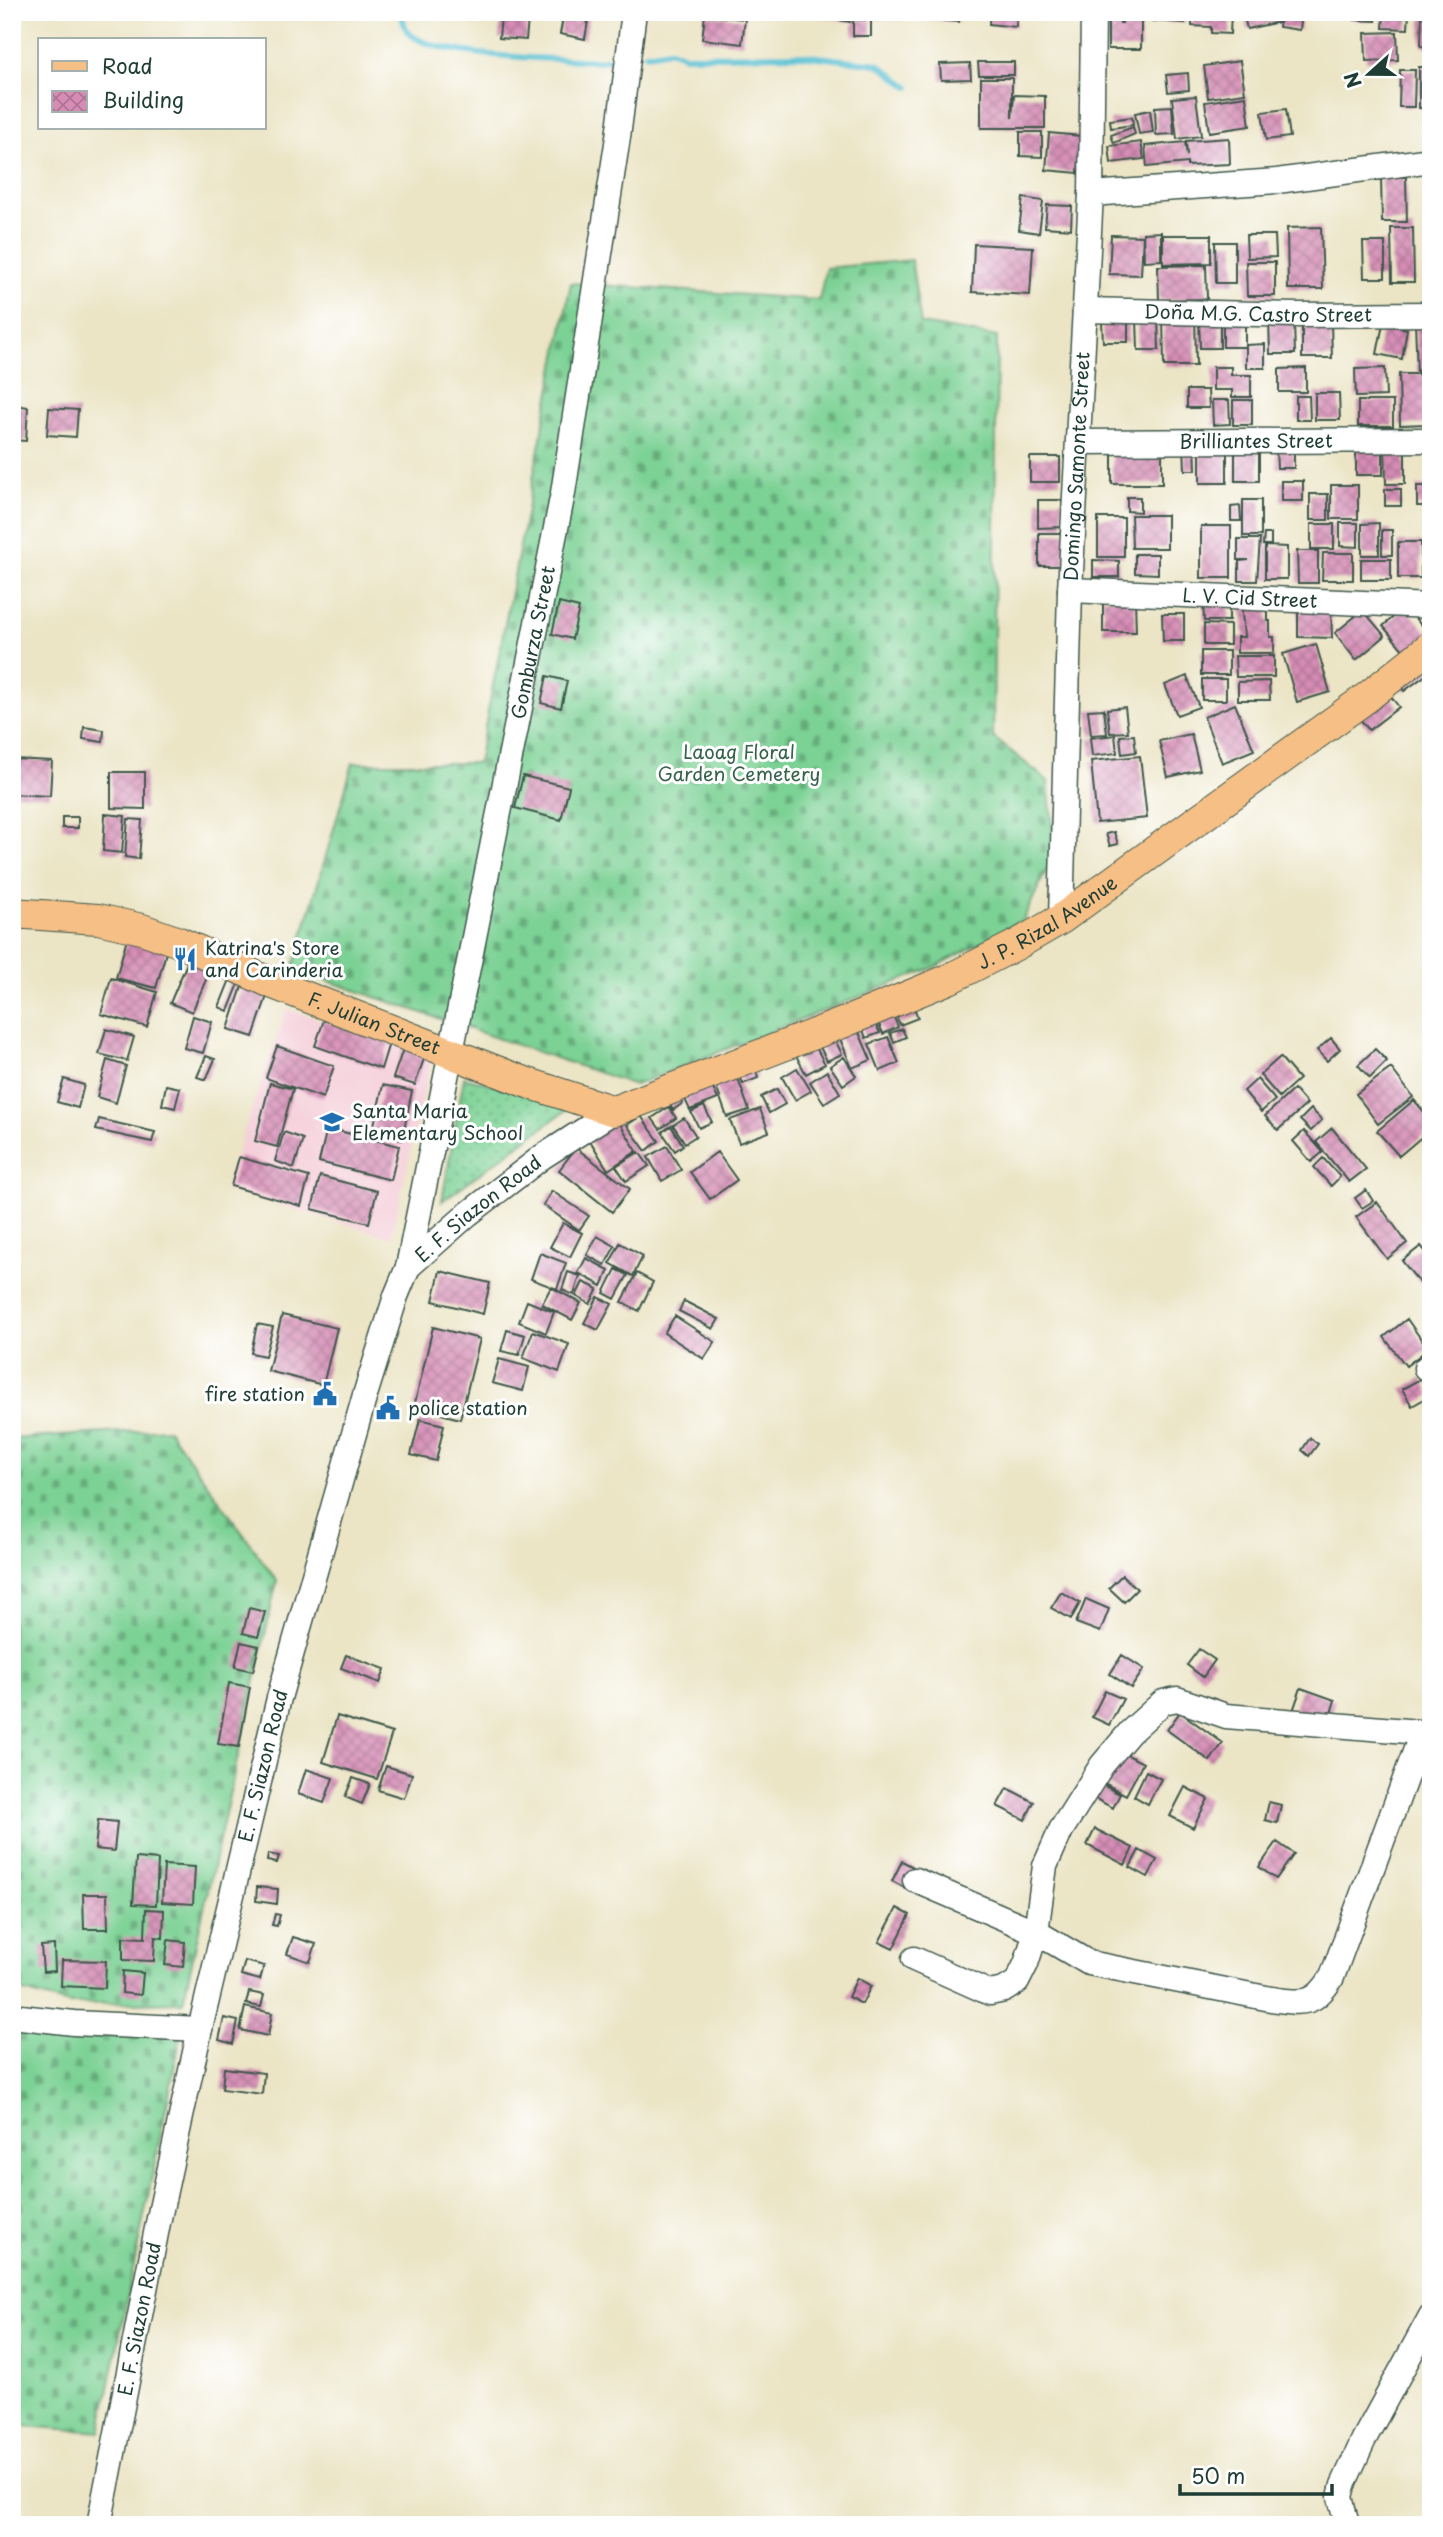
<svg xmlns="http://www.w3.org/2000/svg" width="1443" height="2537" font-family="'Playpen Sans',sans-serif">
<defs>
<pattern id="grass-dots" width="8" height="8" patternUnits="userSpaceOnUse" patternTransform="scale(1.75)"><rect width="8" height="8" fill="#7cd194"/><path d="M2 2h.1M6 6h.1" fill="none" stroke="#65ab7a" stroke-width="1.8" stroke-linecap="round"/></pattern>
<pattern id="cemetery-stones" width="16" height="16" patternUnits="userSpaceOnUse" patternTransform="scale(1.75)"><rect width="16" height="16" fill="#7cd194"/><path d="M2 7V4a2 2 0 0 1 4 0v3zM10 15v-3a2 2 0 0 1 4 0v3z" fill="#65ab7a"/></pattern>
<pattern id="building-cross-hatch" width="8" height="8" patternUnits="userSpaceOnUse" patternTransform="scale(1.75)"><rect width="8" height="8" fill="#d68cb5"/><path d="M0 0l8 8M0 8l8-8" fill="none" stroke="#ad7494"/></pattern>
</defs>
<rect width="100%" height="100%" fill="#fff"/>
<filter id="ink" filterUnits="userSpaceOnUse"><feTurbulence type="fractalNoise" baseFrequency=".0143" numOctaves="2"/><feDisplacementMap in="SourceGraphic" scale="14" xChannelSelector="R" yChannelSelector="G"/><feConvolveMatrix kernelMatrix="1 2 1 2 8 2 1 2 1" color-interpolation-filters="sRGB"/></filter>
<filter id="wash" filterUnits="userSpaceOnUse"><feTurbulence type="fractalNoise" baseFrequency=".00686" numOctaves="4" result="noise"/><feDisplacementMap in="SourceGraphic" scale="28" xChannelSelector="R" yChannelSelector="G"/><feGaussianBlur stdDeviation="1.57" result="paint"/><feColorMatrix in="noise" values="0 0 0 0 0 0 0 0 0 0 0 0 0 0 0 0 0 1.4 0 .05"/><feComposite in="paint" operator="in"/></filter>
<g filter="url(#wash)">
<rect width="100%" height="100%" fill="#ebe4c5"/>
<!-- built -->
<path fill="#f5cfda" d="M287 1009 432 1056 391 1237 224 1189Z"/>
<!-- grass -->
<path fill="url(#grass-dots)" stroke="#4e8764" stroke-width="2" d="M464 1077 572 1106 442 1201Z"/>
<!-- cemetery -->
<path fill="url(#cemetery-stones)" stroke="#4e8764" stroke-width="2" d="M911 260 921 324 997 337 993 737 1048 781 1055 852 1023 920 937 966 635 1085 293 969 353 763H478L571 283 819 300 826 268Z
M168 1429 277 1581 183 2002 69 2004 12 1989V1439Z
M12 2022 77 2037 181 2034 100 2432 12 2425Z"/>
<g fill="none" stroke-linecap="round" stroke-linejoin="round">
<!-- stream -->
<path stroke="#56bfd2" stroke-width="6" d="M401 12C403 18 404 28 408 32 431 59 560 58 598 61L612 59
M646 54 670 50 685 56 801 55 878 64 909 87"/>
</g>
<g id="blocks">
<!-- building -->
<path fill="url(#building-cross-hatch)" d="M564 12 589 15 585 39 560 34Z
M820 12H852L850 22 819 16Z
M870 12H900V20L869 18Z
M922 12H959V22L922 19Z
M990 12H1017L1016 27 989 24Z
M1046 12H1077V19L1046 18Z
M1108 12H1119L1120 23H1122V12H1144V22H1141V49H1108Z
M1152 12H1185V23L1151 21Z
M1192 12H1231L1230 34 1211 33V27L1192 26Z
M1243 12H1277L1279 22 1247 29Z
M1281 12H1302L1300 30 1279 27Z
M1355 12H1376V21L1354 20Z
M1384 12H1409L1408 29 1383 28Z
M1422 12H1431V47L1421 46Z
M705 15 745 19 742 44 702 39Z
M501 16 528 19 526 40 499 38Z
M853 20H871V36H853Z
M1397 32 1398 60 1366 61 1365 33Z
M1240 61 1245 93 1208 98 1204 66Z
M978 62H1014V75H979Z
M970 63 971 79 941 80 940 64Z
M1419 67H1431V109L1419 108Z
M1400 70H1415L1414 107H1399Z
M1188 73 1189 90 1168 92 1166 75Z
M981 78H1012V118L1014 95 1045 96V128H981Z
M1196 96 1201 136 1177 139 1172 98Z
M1246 96 1250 126 1209 132 1205 102Z
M1172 106 1174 134 1156 135 1155 107Z
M1286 109 1290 137 1266 140 1262 112Z
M1150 110 1153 132 1139 134 1135 113Z
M1132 117 1133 125 1111 128 1110 120Z
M1133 127 1135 134 1114 143 1111 135Z
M1020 132H1042V157L1020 156Z
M1049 133 1081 136 1078 173 1046 170Z
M1229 138 1230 164 1187 166V163L1147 167 1145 146 1185 142 1187 156 1186 141Z
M1141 142 1144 159 1111 163 1109 146Z
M1381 177H1406L1407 222H1382Z
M1023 198 1043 201 1039 233 1019 230Z
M1047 205 1072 206 1071 229 1045 227Z
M1321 227 1323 289H1288L1287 228Z
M1391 228H1413L1414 282H1392Z
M1161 232V260L1144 261 1143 233Z
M1111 235 1143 236 1141 275 1109 274Z
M1163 235H1211V263L1163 264Z
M1246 235H1275L1276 257 1247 258Z
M1215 242H1235V283H1216Z
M1363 242H1385V278H1364Z
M974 244 1033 247 1030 295 972 292Z
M1246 262H1275V296H1247Z
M1206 265 1207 299 1159 300 1158 266Z
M1195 313 1196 366H1164L1163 314Z
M1220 315V348H1200L1199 316Z
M1245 315V347H1223V316Z
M1158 317 1159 350H1138L1137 318Z
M1269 320H1294L1295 354H1270Z
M1128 321V342H1103L1102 322Z
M1302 322H1331L1332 358H1302Z
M1415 322H1431V372L1417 373Z
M1383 324 1407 329 1402 359 1377 354Z
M1265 344V368H1246V345Z
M1213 367H1231V375H1251V397H1232V390H1213Z
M1306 368V392H1279V369Z
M1385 368 1386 396 1356 397 1355 369Z
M1399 374H1426L1427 424 1400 425Z
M12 382 17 383 16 405 28 407 26 441 12 440Z
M1187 390H1208L1209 408H1187Z
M1315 393H1339L1340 420H1315Z
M1296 396H1309L1310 420H1296Z
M1212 400H1229L1230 424 1213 425Z
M1233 400H1252V425H1233Z
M1358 401H1393V426H1358Z
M49 408 78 410 76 437 47 435Z
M1356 442H1383V475H1356Z
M1195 444 1196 470H1185L1184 445Z
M1259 444V481H1235V445Z
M1112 447H1162V484H1112Z
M1385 447H1405V484H1386Z
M1200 448H1227V483H1200Z
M1276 448H1294V468H1277Z
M1030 457H1060V482H1030Z
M1281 481H1303V501H1281Z
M1331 485H1358V519H1331Z
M1417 486H1431V506H1417Z
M1385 489H1401V506H1385Z
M1310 494H1328V520H1310Z
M1127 497H1140V512L1127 511Z
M1038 500H1062L1063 527 1038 528Z
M1243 500H1261V536H1243Z
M1240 506 1241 521H1231V507Z
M1131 515H1167V548H1132Z
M1098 518H1124V557H1098Z
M1340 523H1358V547L1340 546Z
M1379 523V555H1362V524Z
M1311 524H1334V549H1311Z
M1201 526H1231V578H1201Z
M1382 530H1392V555H1382Z
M1039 533H1066V566H1039Z
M1264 534H1271V545H1263Z
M1238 539H1260L1257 581H1239V561L1249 560H1238Z
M1398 542H1421V578H1398Z
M1265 546 1287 547V579H1265Z
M1297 551H1318V583H1298Z
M1323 553H1353V580H1322Z
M1135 554H1158V574L1135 573Z
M1361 559H1391V580H1361Z
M1093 560 1119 561V577H1093Z
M1103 598H1135L1136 632H1103Z
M1203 598H1229V621H1204Z
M1241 599H1268V621H1270V637H1274V653H1237V637H1244Z
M559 603 579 608 572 639 552 634Z
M1298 605H1331L1332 638 1298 637Z
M1405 607 1431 636 1409 657 1383 626Z
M1363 610 1385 636 1356 660 1335 633Z
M1162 614H1184V641H1163Z
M1204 624 1230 625V645H1204Z
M1316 644 1330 692 1297 702 1283 654Z
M1201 651H1229V675H1201Z
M1235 656H1274V677H1236Z
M1419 658 1430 672 1404 691 1394 677Z
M547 676 567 681 561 708 541 703Z
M1187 676 1199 707 1177 715 1165 685Z
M1202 679H1226V700H1202Z
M1269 681 1270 700H1238V682Z
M1384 688 1399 707 1369 730 1354 712Z
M1235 704 1254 750 1222 763 1204 717Z
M1125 707 1128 732 1110 733 1107 709Z
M1104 709 1107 734 1091 735 1088 710Z
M84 727 104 730 103 742 83 739Z
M1191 734 1200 770 1168 777 1159 741Z
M1115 735 1117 753 1092 756 1090 738Z
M1134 735 1136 752 1122 754 1120 736Z
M1140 756 1147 818 1097 823 1091 761Z
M12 759 52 761 50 796 12 794Z
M111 772H145V809L111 808Z
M523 776 569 787 561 820 515 808Z
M105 814 125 816 122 853 103 851Z
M62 817H78V828H62Z
M128 819 142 820 139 859 125 857Z
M1114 832 1118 844 1110 846 1106 834Z
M12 842H19L14 901H12Z
M129 931 169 942 156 988 116 978Z
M190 956 212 966 192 1012 170 1003Z
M233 972 242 976 228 1011 219 1007Z
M111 978 157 992 147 1027 101 1014Z
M244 981 269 990 253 1037 228 1029Z
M910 997 918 1018 900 1025 892 1005Z
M889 1005 898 1027 883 1034 874 1012Z
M872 1014 880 1033 866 1038 859 1019Z
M193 1016 212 1022 203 1053 184 1048Z
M324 1020 389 1043 381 1069 315 1046Z
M854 1021 871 1060 852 1068 836 1029Z
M106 1029 134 1037 127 1061 99 1054Z
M902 1029 906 1037 894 1042 890 1033Z
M831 1032 842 1054 827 1061 816 1039Z
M888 1037 899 1063 880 1071 869 1044Z
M1331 1038 1340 1049 1327 1061 1317 1050Z
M813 1042 825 1064 806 1074 794 1052Z
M277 1046 334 1066 323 1098 266 1078Z
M403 1049 425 1056 415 1085 393 1078Z
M1375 1049 1387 1061 1370 1078 1358 1065Z
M206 1056 215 1059 206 1080 197 1077Z
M844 1057 856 1076 843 1085 830 1066Z
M1280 1057 1299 1079 1279 1097 1260 1075Z
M107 1060 126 1066 116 1103 97 1097Z
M752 1060 758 1078 743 1084 736 1066Z
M797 1068 811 1091 795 1100 782 1077Z
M1391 1068 1413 1097 1378 1124 1356 1094Z
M735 1070 749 1110 727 1117 713 1078Z
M827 1071 840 1093 824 1103 810 1082Z
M708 1078 718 1099 690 1110 682 1093Z
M64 1079 84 1085 78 1108 57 1102Z
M1257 1079 1275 1100 1261 1112 1244 1091Z
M270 1083 293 1089 277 1147 255 1141Z
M166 1085 180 1088 175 1108 162 1105Z
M383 1085 412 1091 402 1140 372 1134Z
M777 1089 785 1104 769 1113 761 1097Z
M1294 1089 1307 1104 1278 1130 1265 1116Z
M675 1090 683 1103 673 1110 665 1097Z
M1414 1100 1431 1120V1129L1399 1156 1377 1131Z
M704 1106 712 1122 699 1128 691 1112Z
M669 1107 676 1118 660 1129 652 1118Z
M760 1109 769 1132 739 1143 730 1120Z
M1311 1109 1322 1120 1311 1131 1300 1120Z
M641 1116 659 1141 646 1151 627 1125Z
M684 1118 696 1136 685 1143 673 1125Z
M99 1119 155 1132 152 1142 96 1130Z
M618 1121 637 1151 608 1170 589 1139Z
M671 1126 683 1145 675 1151 662 1132Z
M327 1128 399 1146 391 1180 319 1162Z
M1332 1128 1366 1169 1349 1182 1316 1142Z
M1304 1131 1323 1152 1311 1162 1293 1141Z
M284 1132 303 1139 294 1168 275 1161Z
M667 1146 681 1170 662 1181 648 1157Z
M576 1148 630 1189 612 1212 559 1170Z
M639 1152 649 1166 626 1181 616 1166Z
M717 1152 737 1180 710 1199 690 1172Z
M239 1157 309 1177 301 1206 231 1186Z
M1323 1158 1340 1177 1331 1186 1314 1167Z
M320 1176 377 1191 369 1223 312 1209Z
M1366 1190 1373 1201 1362 1208 1355 1198Z
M552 1191 589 1216 579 1230 543 1205Z
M1377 1202 1407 1243 1387 1259 1356 1217Z
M563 1223 582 1233 570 1257 550 1247Z
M597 1236 615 1246 605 1265 587 1255Z
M620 1243 643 1256 633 1276 610 1263Z
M1421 1246 1431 1258V1273L1419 1282 1402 1261Z
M540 1253 566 1263 557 1289 531 1279Z
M586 1258 609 1270 602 1286 578 1273Z
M616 1269 628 1275 615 1299 604 1293Z
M440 1271 490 1283 483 1314 433 1301Z
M568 1272 580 1276 574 1295 562 1290Z
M637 1273 653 1282 639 1311 622 1302Z
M1431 1277V1297L1421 1285Z
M583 1282 598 1289 590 1304 576 1296Z
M551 1287 581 1303 572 1320 542 1304Z
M598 1297 612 1304 598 1330 584 1323Z
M527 1301 554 1312 546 1333 519 1322Z
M684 1301 719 1319 713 1329 679 1311Z
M282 1315 337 1328 323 1385 268 1371Z
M675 1316 715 1342 704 1359 664 1333Z
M1407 1319 1428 1349 1406 1366 1384 1337Z
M257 1324 273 1327 265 1356 251 1353Z
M433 1327 480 1339 460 1419 414 1407Z
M507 1330 525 1335 519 1355 501 1351Z
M533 1331 569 1344 559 1372 523 1358Z
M499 1359 529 1367 523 1391 492 1383Z
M1422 1378 1431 1395 1412 1406 1402 1389Z
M420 1419 444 1425 436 1461 411 1455Z
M1310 1438 1318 1444 1309 1456 1302 1450Z
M1122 1575 1137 1589 1124 1602 1109 1588Z
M1061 1592 1080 1603 1071 1619 1051 1608Z
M1086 1599 1109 1609 1100 1632 1076 1623Z
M249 1608 265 1612 258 1637 243 1633Z
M241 1642 259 1646 253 1671 235 1667Z
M1199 1649 1215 1660 1203 1677 1187 1665Z
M346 1655 385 1669 380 1683 341 1668Z
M1122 1655 1144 1669 1131 1688 1110 1674Z
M229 1683 250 1687 239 1747 218 1744Z
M1301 1688 1335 1700 1328 1723 1293 1711Z
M1105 1691 1123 1699 1109 1725 1092 1717Z
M1180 1712 1223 1743 1210 1761 1167 1730Z
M337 1716 392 1733 377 1779 323 1762Z
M1116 1749 1143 1763 1126 1795 1100 1781Z
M386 1766 412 1774 404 1798 378 1790Z
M306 1769 333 1778 324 1803 298 1794Z
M1146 1771 1161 1779 1148 1804 1134 1796Z
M353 1778 370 1784 362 1804 345 1797Z
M1093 1780 1120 1794 1113 1808 1086 1794Z
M1185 1787 1208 1799 1193 1828 1170 1816Z
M1007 1788 1034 1802 1025 1820 997 1806Z
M1269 1802 1281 1805 1277 1823 1265 1820Z
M98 1820 117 1822 114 1851 95 1849Z
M1095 1829 1133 1848 1125 1865 1087 1845Z
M1277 1842 1294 1854 1276 1879 1259 1867Z
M1139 1850 1157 1860 1148 1877 1130 1867Z
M268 1854 279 1856 277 1863 267 1861Z
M136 1858 158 1860 156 1905 133 1904Z
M902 1861 915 1868 905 1888 892 1881Z
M164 1865 195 1867 193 1904 162 1902Z
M257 1887 278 1889 277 1904 256 1901Z
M83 1894H107L108 1929H84Z
M897 1908 910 1915 893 1949 879 1942Z
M146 1909 164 1910 163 1938 155 1937 154 1961 123 1960V1937L145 1938Z
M275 1914 280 1915 277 1926 272 1925Z
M293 1937 316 1944 310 1962 287 1954Z
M168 1940 185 1942 183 1967 165 1965Z
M54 1945 55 1971 43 1972 41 1946Z
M62 1960 106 1961 105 1988 61 1986Z
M245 1961 264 1966 260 1980 241 1975Z
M123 1971 143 1973 141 1995 122 1993Z
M857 1978 871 1986 862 2004 848 1997Z
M249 1992 264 1995 261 2007 246 2004Z
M245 2007 272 2013 268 2036 240 2030Z
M224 2018 238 2021 233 2044 219 2040Z
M224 2068 264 2073 262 2094 222 2089Z"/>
</g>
</g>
<g filter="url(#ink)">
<use href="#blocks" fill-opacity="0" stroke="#3e564a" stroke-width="2"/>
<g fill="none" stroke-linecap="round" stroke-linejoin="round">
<!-- minor casing -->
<g stroke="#3e564a" stroke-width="27">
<g id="minor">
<path d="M1091 194 1277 181 1431 160"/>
<path id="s1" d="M1085 310 1296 315 1431 314"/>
<path id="s2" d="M1079 442 1431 440"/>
<path id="s3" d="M1070 590 1431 606"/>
<path id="s4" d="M1061 919 1070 590 1091 194 1093 12"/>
<path id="s5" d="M408 1267 563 493 618 137 634 12"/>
<path d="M1426 1368 1431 1364"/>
<path d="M915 1880 1036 1932 1089 1963 1271 1999C1302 2003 1314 2007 1332 1977L1422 1733"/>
<path d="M914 1959 990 1993 1004 1990 1017 1982 1026 1964 1036 1932 1045 1866 1061 1830 1102 1765 1130 1732 1163 1702 1177 1699 1226 1716 1431 1733"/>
<path d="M12 2016 74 2023 200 2029"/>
<path id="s6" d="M99 2525 158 2223 200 2029 279 1698 365 1395 396 1296 408 1267 468 1214 542 1157 614 1111"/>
<path d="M1347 2525 1340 2497 1343 2485 1364 2439 1431 2316"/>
</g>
</g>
<!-- major casing -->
<g stroke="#3e564a" stroke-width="32">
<g id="major">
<path id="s7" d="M12 913 98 919 142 929 179 942 276 985 525 1082 614 1111 845 1022 949 979 1018 944 1061 919 1366 698 1431 646"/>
</g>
</g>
<!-- minor -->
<use href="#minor" stroke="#fff" stroke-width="24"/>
<!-- major -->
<use href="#major" stroke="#f5bf86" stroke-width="30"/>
</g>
</g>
<!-- icons -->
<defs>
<g id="restaurant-bare" transform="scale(1.89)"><path d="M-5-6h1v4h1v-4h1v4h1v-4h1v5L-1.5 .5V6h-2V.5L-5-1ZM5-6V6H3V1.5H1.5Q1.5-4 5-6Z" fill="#1f6fb2" stroke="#fff" stroke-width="2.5" paint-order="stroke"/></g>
<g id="school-bare" transform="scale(1.89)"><path d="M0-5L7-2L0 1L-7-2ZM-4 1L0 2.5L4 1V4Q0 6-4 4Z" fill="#1f6fb2" stroke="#fff" stroke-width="2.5" paint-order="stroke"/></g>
<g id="civic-bare" transform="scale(1.89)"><path d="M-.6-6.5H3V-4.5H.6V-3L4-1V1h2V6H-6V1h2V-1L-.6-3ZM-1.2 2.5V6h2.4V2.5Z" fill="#1f6fb2" stroke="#fff" stroke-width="2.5" paint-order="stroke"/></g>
</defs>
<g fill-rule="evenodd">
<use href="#restaurant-bare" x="185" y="959"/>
<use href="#school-bare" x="332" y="1122"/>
<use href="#civic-bare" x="325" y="1394"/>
<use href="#civic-bare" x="388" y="1408"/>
</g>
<g text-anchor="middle" stroke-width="6" stroke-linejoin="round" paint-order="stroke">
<!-- street labels -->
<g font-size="19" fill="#1f3d34" stroke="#fff">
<text dy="7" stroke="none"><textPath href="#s1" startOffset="173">Doña M.G. Castro Street</textPath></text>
<text dy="7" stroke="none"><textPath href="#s2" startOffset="177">Brilliantes Street</textPath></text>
<text dy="7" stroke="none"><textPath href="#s4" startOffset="453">Domingo Samonte Street</textPath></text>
<text dy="7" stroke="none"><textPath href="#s3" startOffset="180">L. V. Cid Street</textPath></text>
<text dy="7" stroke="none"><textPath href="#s5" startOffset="637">Gomburza Street</textPath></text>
<text dy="7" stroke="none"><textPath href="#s7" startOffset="1111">J. P. Rizal Avenue</textPath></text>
<text dy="7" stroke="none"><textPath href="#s7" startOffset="382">F. Julian Street</textPath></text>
<text dy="7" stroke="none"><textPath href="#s6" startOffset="1388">E. F. Siazon Road</textPath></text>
<text dy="7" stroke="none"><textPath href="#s6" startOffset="777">E. F. Siazon Road</textPath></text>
<text dy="7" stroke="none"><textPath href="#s6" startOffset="210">E. F. Siazon Road</textPath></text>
</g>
<!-- park labels -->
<g font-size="19" fill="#36624c" stroke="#fff">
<text x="739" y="759">Laoag Floral<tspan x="739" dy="22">Garden Cemetery</tspan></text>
</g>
<!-- poi labels -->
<g font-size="19" fill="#1f3d34" stroke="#fff" text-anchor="start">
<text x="205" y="955">Katrina's Store<tspan x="205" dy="22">and Carinderia</tspan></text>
<text x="352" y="1118">Santa Maria<tspan x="352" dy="22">Elementary School</tspan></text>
<text x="305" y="1401" text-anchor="end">fire station</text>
<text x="408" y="1415">police station</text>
</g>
</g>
<!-- margin -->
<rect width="1443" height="2537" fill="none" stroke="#fff" stroke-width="42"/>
<!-- legend -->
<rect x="38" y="38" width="228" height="91" fill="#ffffff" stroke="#a5b1ae" stroke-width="2"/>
<rect x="52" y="61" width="35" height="10" fill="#f5bf86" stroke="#a5b1ae" stroke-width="2"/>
<text x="102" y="74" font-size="21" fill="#1f3d34">Road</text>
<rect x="52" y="91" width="35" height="21" fill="url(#building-cross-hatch)" stroke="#a5b1ae" stroke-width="2"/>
<text x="102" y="108" font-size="21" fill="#1f3d34">Building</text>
<!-- north arrow -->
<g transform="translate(1369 74) rotate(249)" stroke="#ffffff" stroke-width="5" paint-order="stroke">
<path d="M0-5L12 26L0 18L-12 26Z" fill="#1f3d34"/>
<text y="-10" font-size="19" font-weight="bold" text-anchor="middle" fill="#1f3d34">N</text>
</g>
<!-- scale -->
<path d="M1180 2484v10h152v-10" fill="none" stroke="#1f3d34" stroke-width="3.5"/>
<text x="1191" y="2484" font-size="21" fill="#1f3d34" stroke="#ffffff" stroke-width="5" paint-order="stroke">50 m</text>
</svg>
